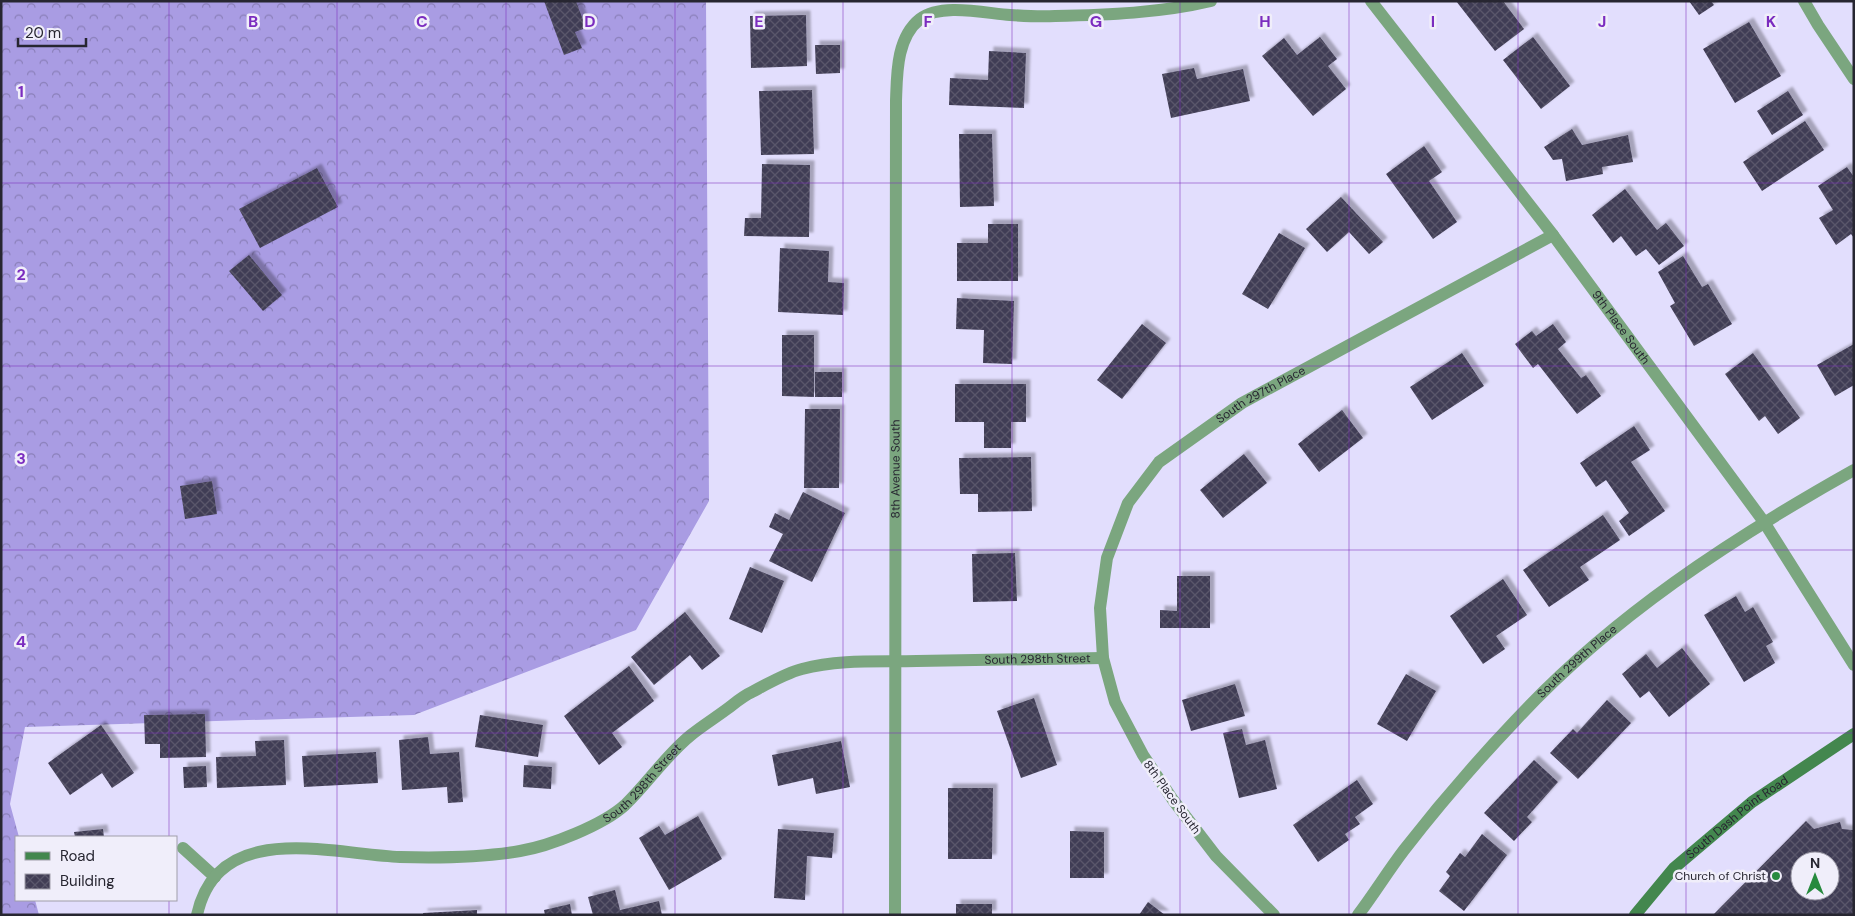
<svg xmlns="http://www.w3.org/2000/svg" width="1855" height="916" font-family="'DM Sans',sans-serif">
<defs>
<pattern id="forest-crowns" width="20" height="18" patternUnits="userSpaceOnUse" patternTransform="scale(1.25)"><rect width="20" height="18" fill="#a99ce3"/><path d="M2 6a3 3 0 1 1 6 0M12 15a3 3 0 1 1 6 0" fill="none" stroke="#8a7fb9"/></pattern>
<pattern id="building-cross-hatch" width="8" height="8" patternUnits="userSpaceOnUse" patternTransform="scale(1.25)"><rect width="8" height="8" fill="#413d55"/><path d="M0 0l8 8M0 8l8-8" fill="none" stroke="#5a576b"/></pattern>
<filter id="shadow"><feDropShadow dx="4.5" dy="-4.5" stdDeviation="1" flood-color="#0004"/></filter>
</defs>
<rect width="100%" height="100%" fill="#e2defd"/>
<!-- forest -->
<path fill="url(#forest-crowns)" d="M1 1H706L709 501 636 630 414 715 25 727 10 804 19 837H16V900H35L39 915H1Z"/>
<!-- building -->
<path fill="url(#building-cross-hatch)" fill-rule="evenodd" filter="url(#shadow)" d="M544 1H576L586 28 575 32 582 48 564 55Z
M1456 1H1503L1524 29 1495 51Z
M1689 1H1711L1714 5 1699 15Z
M806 15 807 66 751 68 750 16Z
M1749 22 1781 76 1735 103 1703 49Z
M1320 37 1337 59 1328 66 1346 89 1313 116 1262 56 1284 38 1297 55Z
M1533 37 1570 86 1541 109 1503 60Z
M815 45H840V73L816 74Z
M989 51 1026 53 1024 108 949 105 950 78 988 80Z
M1194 68 1197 79 1243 69 1250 101 1171 118 1162 74Z
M812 90 814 154 761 155 759 91Z
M1788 91 1803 115 1772 135 1757 111Z
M1805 121 1824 150 1762 191 1743 162Z
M1572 129 1582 145 1628 135 1633 162 1602 167 1603 174 1566 181 1562 159 1553 160 1544 147Z
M959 134H992L994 206 960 207Z
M1424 146 1442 172 1429 181 1457 222 1433 239 1386 174Z
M762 164 810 165 809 237 744 236 745 218H761Z
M1847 167 1854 177V238L1851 234 1836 245 1819 218 1833 210 1818 186Z
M317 168 338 207 260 248 239 209Z
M1625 189 1657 230 1666 223 1684 246 1659 265 1646 249 1636 256 1621 236 1613 243 1592 215Z
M1341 197 1383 242 1369 254 1349 232 1327 252 1306 229Z
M988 224H1018V281H957V243H988Z
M1279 233 1305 248 1268 309 1242 294Z
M780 248 829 251 828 282 844 283 843 315 778 312Z
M249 255 282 295 263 311 229 271Z
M1683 256 1702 287 1708 284 1732 324 1694 346 1670 306 1675 303 1658 272Z
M957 298 1014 301 1012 364 983 363 984 330 956 329Z
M1142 324 1166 343 1122 399 1097 380Z
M1553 324 1566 342 1558 349 1581 378 1586 375 1601 396 1577 414 1538 364 1533 368 1515 344 1532 331 1536 336Z
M782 335H814V397L782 396Z
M1854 344V385L1835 396 1817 365Z
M1462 353 1484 386 1432 420 1410 387Z
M1753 353 1800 418 1778 434 1765 416 1759 421 1725 374Z
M815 372H842V397H815Z
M955 384H1026V422H1011V448H984V422H955Z
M805 409H840L839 488H804Z
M1342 410 1363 438 1319 472 1298 444Z
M1634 426 1650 450 1631 462 1665 511 1629 536 1619 521 1629 513 1606 480 1596 487 1580 463Z
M1244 454 1267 483 1223 518 1200 490Z
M1031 457 1032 511 978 512V494H960L959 458Z
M212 481 217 514 185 519 180 486Z
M803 492 845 513 812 582 769 561 783 534 769 527 775 513 789 520Z
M1603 515 1620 540 1580 567 1589 580 1549 607 1523 570Z
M1015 553 1017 601 973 602 972 554Z
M750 567 784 581 762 633 729 619Z
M1177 576H1210V628H1160V610L1177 611Z
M1503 579 1527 615 1496 636 1505 649 1483 664 1450 616Z
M1736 596 1745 612 1753 607 1773 642 1766 646 1775 663 1744 682 1704 615Z
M685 612 720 656 702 670 690 655 654 685 631 657Z
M1682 648 1710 684 1669 717 1649 691 1640 698 1622 674 1646 654 1657 668Z
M629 666 654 701 612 733 622 747 599 765 564 716Z
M1406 674 1436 691 1407 741 1377 724Z
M1235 684 1245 716 1191 731 1182 700Z
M1034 698 1057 765 1021 778 997 711Z
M1607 700 1631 723 1578 779 1550 753 1573 729 1577 733Z
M205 714 206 757 160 758V744H145L144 715Z
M480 715 543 725 538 757 475 747Z
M101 725 134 773 112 788 102 773 70 795 48 763Z
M1242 729 1246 745 1265 740 1277 789 1239 798 1223 733Z
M428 737 430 754 459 752 463 802 448 803 447 787 402 790 399 740Z
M284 740 286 785 217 788 216 757 256 756 255 741Z
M841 741 850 787 816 794 813 778 778 786 772 755Z
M376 752 378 783 304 787 302 756Z
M1534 760 1558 782 1527 817 1532 822 1514 841 1484 813Z
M524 765 552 767 551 789 523 787Z
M206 766 207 787 184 788 183 767Z
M1357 780 1373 804 1355 817 1360 824 1345 834 1349 840 1318 862 1293 825Z
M948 788H993L992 859H948Z
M698 816 722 859 669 890 639 838 659 826 665 835Z
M1806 821 1814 829 1840 822 1842 829 1853 830 1854 915H1713ZM1800 861H1830V891H1800Z
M103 829 104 837H75L74 832Z
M778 829 834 833 832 858 807 856 805 900 774 898Z
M1070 831 1104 832V878H1070Z
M1482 834 1507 855 1464 911 1439 891 1450 876 1446 872 1460 853 1465 857Z
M615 890 620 910 659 901 662 915H593L588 897Z
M1148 902 1165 915H1139Z
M570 904 572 915H545L544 910Z
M956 904H992V915H956Z
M477 910V915H423V913Z"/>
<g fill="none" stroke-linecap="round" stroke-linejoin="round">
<!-- minor -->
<g stroke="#7ba67f" stroke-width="12">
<path id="s1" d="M1371 1 1553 235 1764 522 1854 665"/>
<path d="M1804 1 1818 25 1854 79"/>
<path d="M183 848 215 877"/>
<path id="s2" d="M197 915C218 819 330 854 400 857 439 858 481 858 520 851 550 846 603 825 625 805 648 783 666 755 691 735 702 726 715 718 727 709 735 703 743 696 752 692 767 684 786 673 802 669 840 659 879 662 917 661 979 660 1041 659 1103 658"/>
<path id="s3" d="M895 915 896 101C897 75 896 38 920 19 941 3 984 13 1010 15 1025 16 1040 17 1055 16 1107 15 1161 13 1211 1"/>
<path id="s4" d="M1274 915 1216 856 1173 800 1143 755 1115 702 1103 658 1100 608 1107 558 1128 503 1159 462 1242 403 1553 235"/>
<path id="s5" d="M1358 915C1374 894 1388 871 1404 850 1439 805 1476 762 1515 721 1611 617 1731 539 1854 470"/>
</g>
<!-- secondary -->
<path stroke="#43874e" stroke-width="12" id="s6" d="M1635 915 1674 868 1752 802 1854 734"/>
</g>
<!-- grid -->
<path fill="none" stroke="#7b2cbf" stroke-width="1" stroke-opacity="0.55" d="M169 1V837M337 1V915M506 1V915M675 1V915M843 1V915M1012 1V915M1180 1V915M1349 1V915M1518 1V915M1686 1V915M1 183H1854M1 366H1854M1 550H1854M1 733H1854M169 900V915"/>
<!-- markers -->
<circle fill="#278a3e" stroke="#f0eefa" stroke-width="2" cx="1776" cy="876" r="5"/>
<g text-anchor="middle" stroke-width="5" stroke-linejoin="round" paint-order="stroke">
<!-- street labels -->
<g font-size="12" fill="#272631" stroke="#f0eefa">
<text dy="4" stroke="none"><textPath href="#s1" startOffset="411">9th Place South</textPath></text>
<text dy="4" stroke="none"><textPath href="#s4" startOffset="646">South 297th Place</textPath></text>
<text dy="4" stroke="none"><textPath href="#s3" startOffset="446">8th Avenue South</textPath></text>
<text dy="4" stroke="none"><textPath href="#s2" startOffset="934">South 298th Street</textPath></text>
<text dy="4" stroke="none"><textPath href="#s5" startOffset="336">South 299th Place</textPath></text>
<text dy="4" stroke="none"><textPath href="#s2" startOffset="499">South 298th Street</textPath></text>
<text transform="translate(1172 797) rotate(54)" y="4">8th Place South</text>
<text dy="4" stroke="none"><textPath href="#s6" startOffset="142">South Dash Point Road</textPath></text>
</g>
<!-- poi labels -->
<g font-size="12" fill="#272631" stroke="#f0eefa" text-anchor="end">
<text x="1766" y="880">Church of Christ</text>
</g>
</g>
<g font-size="16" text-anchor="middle" font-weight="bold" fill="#7b2cbf" stroke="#f0eefa" stroke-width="5" stroke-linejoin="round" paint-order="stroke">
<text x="253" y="27">B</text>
<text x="422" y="27">C</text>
<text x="590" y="27">D</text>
<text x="759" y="27">E</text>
<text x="928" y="27">F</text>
<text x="1096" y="27">G</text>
<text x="1265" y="27">H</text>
<text x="1433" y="27">I</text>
<text x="1602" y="27">J</text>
<text x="1771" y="27">K</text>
<text x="21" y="97">1</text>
<text x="21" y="280">2</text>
<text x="21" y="464">3</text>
<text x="21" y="647">4</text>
</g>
<!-- border -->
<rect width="1855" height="916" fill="none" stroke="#272631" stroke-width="5"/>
<!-- legend -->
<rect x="15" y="836" width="162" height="65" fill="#f0eefa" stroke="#a09eaa"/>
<rect x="25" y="852" width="25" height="8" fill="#43874e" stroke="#a09eaa"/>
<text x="60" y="861" font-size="15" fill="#272631">Road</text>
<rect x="25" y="874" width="25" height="15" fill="url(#building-cross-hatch)" stroke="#a09eaa"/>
<text x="60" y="886" font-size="15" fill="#272631">Building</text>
<!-- north arrow -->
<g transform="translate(1815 876)"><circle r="24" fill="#f0eefa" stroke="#a09eaa"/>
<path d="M0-4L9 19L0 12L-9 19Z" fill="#278a3e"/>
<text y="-8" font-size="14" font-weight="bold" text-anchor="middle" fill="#272631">N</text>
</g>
<!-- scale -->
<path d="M18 38v8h68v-8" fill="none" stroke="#272631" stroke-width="2.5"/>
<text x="25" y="38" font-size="15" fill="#272631" stroke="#f0eefa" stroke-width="4" paint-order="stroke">20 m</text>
</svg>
